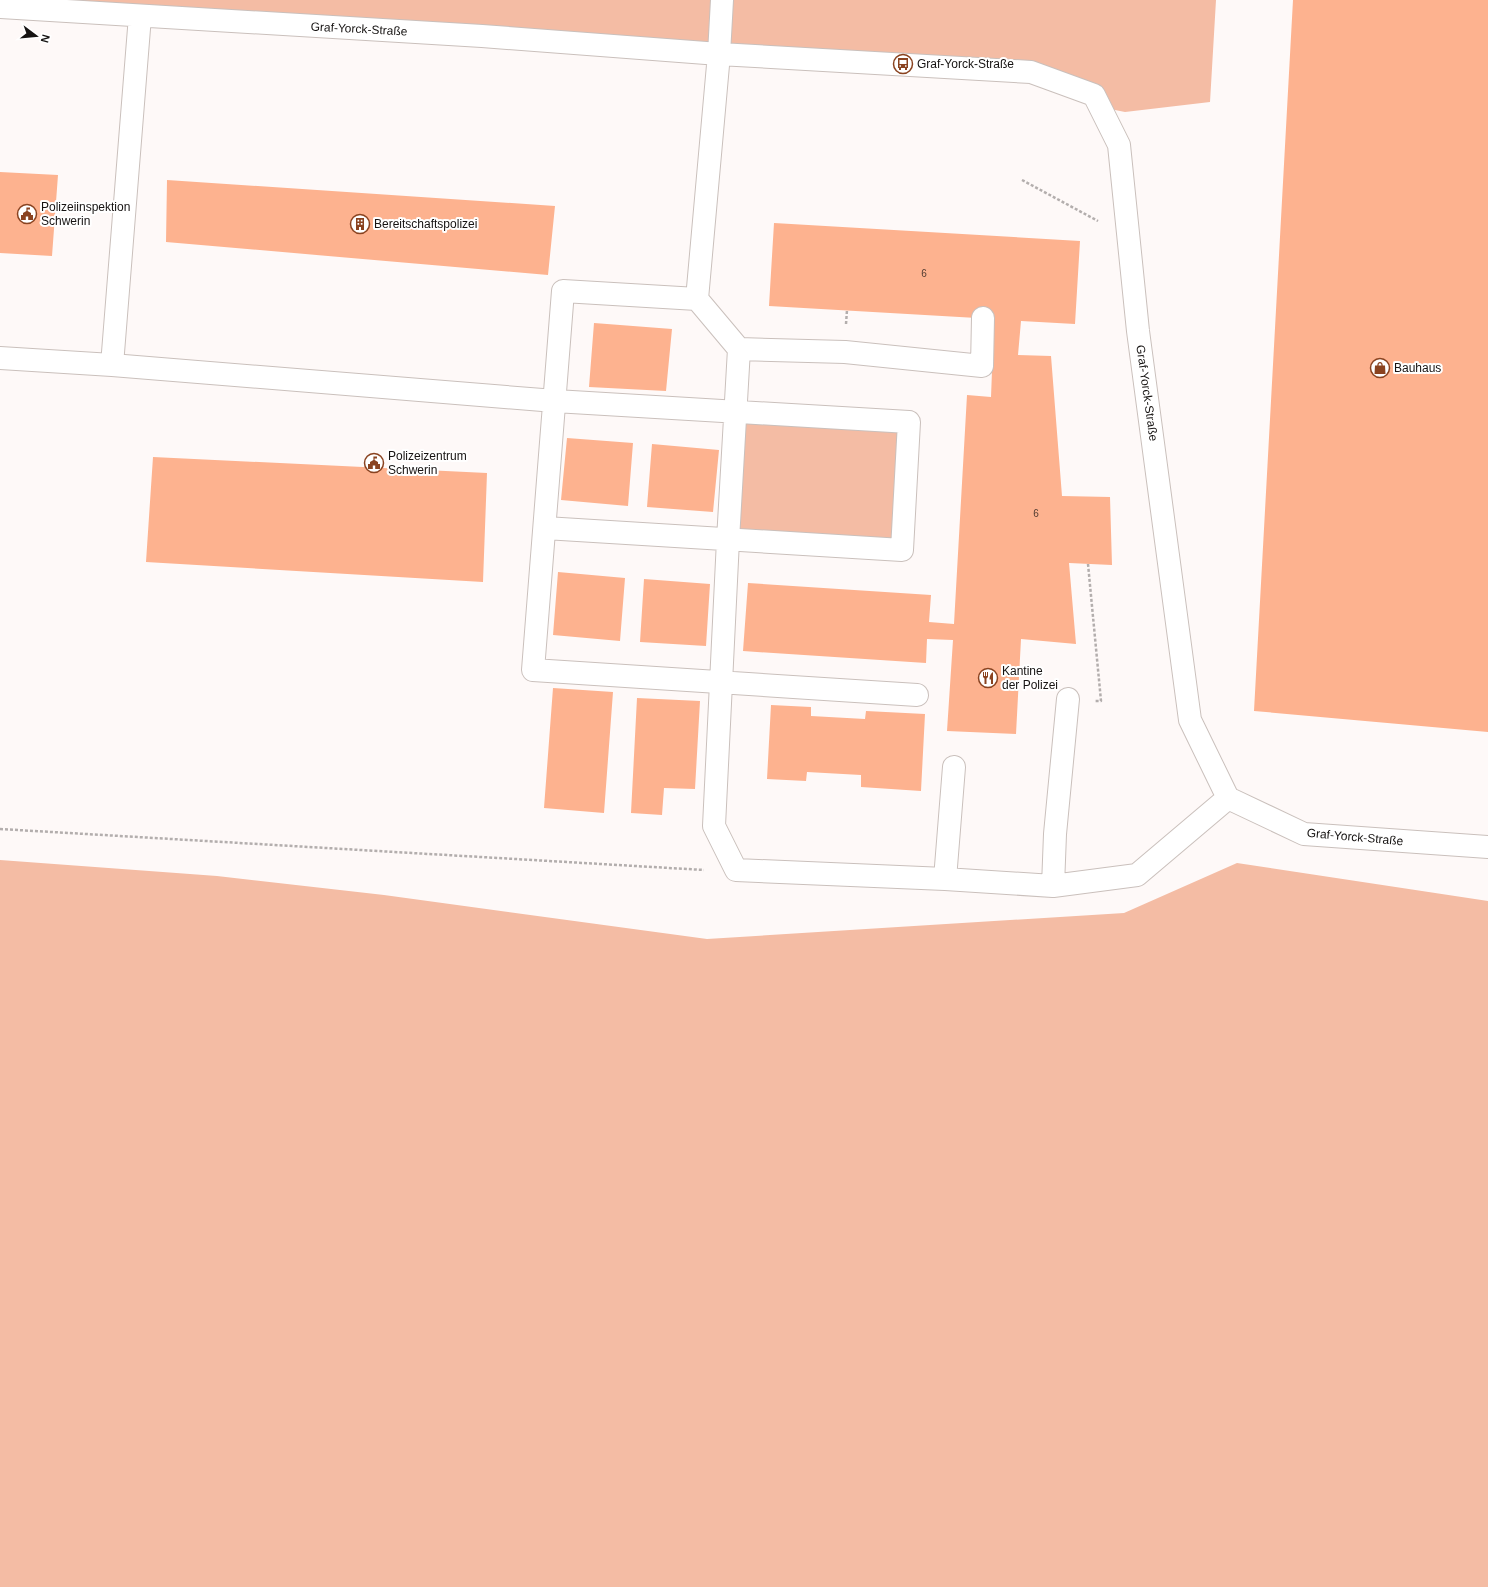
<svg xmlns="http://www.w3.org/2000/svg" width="1488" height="1587" font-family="Helvetica,sans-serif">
<rect width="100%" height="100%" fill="#fef9f8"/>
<!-- green -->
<path fill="#f4bca4" d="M0 0H1216L1210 102 1125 112 1105 108 1031 72Z
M736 412 909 422 902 550 728 540Z
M0 860 217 876 384 895 707 939 1124 913 1237 863 1488 901V1587H0Z"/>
<!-- building -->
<path fill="#fdb28f" d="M1293 0H1488V732L1254 711Z
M0 172 58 175 52 256 0 253Z
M167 180 555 206 548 275 166 242Z
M774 223 1080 241 1075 324 1021 321 1018 355 1051 356 1062 496 1110 497 1112 565 1069 563 1076 644 1021 639 1016 734 947 731 953 640 927 639 926 663 743 651 748 583 931 595 929 622 954 624 967 395 991 397 994 319 769 306Z
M594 323 672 329 666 391 589 387Z
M567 438 633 443 628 506 561 500Z
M652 444 719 450 713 512 647 507Z
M153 457 487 473 483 582 146 562Z
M558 572 625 578 620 641 553 635Z
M644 579 710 584 706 646 640 642Z
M553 688 613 692 604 813 544 808Z
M637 698 700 701 695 789 664 788 662 815 631 813Z
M771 705 811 707V716L865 719 866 711 925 714 921 791 861 787V775L807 772 806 781 767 779Z"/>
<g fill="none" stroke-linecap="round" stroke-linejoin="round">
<!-- minor casing -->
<g stroke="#cac0bc" stroke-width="24">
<path id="minor" d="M722 0 719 54 697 299 739 349 728 540 714 826 736 870 945 879 1053 886 1137 875 1228 798
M0 7 482 36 719 54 1031 72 1094 95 1119 145 1138 331 1190 720 1228 798 1304 834 1488 847
M697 299 563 291 533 670 917 695
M739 349 845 352 982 366 983 318
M0 358 112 365 555 401 909 422 902 550 545 528
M112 365 140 16
M945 879 954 767
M1053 886 1055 834 1068 699"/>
</g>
<!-- path -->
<path stroke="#b3aead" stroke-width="2.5" stroke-dasharray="3 2" stroke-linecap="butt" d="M1022 180 1098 221
M846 324 847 310
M1088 564 1101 701H1095
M0 829 704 870"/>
<!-- minor -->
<use href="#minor" stroke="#fff" stroke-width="22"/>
</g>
<!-- icons -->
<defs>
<g id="bus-ring" transform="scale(1)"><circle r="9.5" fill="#fff" stroke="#8a4320" stroke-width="1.5"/><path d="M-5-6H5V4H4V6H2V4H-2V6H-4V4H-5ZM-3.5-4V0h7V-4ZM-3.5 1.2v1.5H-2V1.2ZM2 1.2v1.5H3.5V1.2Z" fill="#8a4320"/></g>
<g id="civic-ring" transform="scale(1)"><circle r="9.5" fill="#fff" stroke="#8a4320" stroke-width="1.5"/><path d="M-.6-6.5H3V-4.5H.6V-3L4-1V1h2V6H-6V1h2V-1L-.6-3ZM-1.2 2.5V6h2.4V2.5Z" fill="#8a4320"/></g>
<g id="building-ring" transform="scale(1)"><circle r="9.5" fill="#fff" stroke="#8a4320" stroke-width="1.5"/><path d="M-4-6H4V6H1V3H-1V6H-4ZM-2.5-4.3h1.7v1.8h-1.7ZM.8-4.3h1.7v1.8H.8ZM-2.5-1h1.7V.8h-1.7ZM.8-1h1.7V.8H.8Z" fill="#8a4320"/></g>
<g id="shop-ring" transform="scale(1)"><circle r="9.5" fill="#fff" stroke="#8a4320" stroke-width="1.5"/><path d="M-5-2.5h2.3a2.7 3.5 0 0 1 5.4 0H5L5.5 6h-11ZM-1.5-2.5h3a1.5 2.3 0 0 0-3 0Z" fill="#8a4320"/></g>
<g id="restaurant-ring" transform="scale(1)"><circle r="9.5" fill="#fff" stroke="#8a4320" stroke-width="1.5"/><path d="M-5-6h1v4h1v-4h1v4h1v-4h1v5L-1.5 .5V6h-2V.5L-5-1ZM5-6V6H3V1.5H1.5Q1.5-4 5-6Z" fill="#8a4320"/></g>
</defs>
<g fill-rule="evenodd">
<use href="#bus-ring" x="903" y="64"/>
<use href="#civic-ring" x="27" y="214"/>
<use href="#building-ring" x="360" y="224"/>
<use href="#shop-ring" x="1380" y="368"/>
<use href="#civic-ring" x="374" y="463"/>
<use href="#restaurant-ring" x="988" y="678"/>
</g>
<g text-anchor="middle" stroke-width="4" stroke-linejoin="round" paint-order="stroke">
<!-- number labels -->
<g font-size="10" fill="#503b31">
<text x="924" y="277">6</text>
<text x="1036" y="517">6</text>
</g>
<!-- street labels -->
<g font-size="12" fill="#161312" stroke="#fff">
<text transform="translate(359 29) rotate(3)" y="4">Graf-Yorck-Straße</text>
<text transform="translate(1147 393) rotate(82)" y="4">Graf-Yorck-Straße</text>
<text transform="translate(1355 837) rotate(5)" y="4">Graf-Yorck-Straße</text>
</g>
<!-- poi labels -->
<g font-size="12" fill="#161312" stroke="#fff" text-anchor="start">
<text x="917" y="68">Graf-Yorck-Straße</text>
<text x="41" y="211">Polizeiinspektion<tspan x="41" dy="14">Schwerin</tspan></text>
<text x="374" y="228">Bereitschaftspolizei</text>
<text x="1394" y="372">Bauhaus</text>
<text x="388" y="460">Polizeizentrum<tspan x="388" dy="14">Schwerin</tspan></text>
<text x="1002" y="675">Kantine<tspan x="1002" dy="14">der Polizei</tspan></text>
</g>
</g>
<!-- north arrow -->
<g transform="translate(36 36) rotate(106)" stroke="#ffffff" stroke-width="3" paint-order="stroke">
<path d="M0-3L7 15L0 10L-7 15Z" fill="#161312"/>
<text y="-6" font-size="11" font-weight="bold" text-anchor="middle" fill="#161312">N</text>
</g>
</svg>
